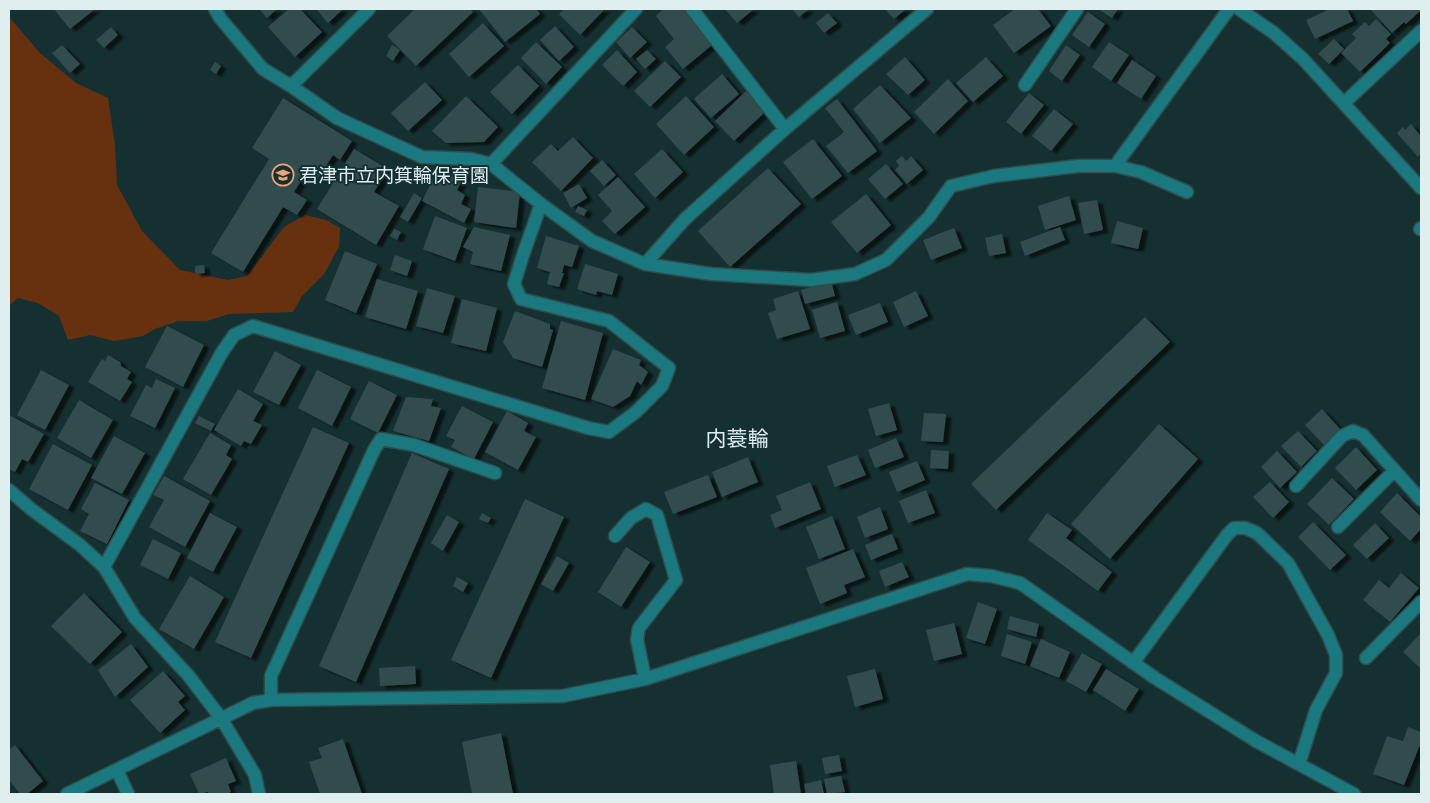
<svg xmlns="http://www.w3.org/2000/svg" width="1430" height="803" font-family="Commissioner,'Noto Sans JP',sans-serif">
<defs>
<filter id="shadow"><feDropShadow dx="5.5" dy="3" stdDeviation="1" flood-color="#0009"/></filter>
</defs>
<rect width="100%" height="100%" fill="#153031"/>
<!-- green -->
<path fill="#673110" d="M9 17 40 53 76 83 108 98 115 145 117 185 142 231 180 270 228 280 247 276 284 227 305 215 326 220 340 228 339 247 324 274 302 296 293 312 229 314 207 321H178L155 329 143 336 114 341 90 335 68 340 59 316 38 303 18 298 9 306Z"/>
<!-- building -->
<path fill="#314c4e" filter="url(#shadow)" d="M54 9H95L70 29Z
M259 9H277L267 18Z
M289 9H300L322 32 295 57 268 27Z
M316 9H343L328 23Z
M415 9H470L473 12 416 66 387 36Z
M479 9H536L540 14 505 42Z
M564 9H605L580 35 559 14Z
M663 9H684L712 45 683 69 665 47 674 39 656 16Z
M725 9H754L737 23Z
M792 9H809L799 17Z
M885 9H906L894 19Z
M1015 9H1038L1051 26 1014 53 993 25Z
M1098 9H1118L1112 18Z
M1330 9H1347L1353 21 1315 39 1306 20Z
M1370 9H1420L1421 10 1406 24 1404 22 1392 33Z
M1088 12 1105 24 1089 47 1072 35Z
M828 13 837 23 824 33 816 23Z
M1376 19 1391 34 1386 39 1390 43 1360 72 1341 53 1356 38 1352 34 1365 22 1369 26Z
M483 23 504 46 469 77 449 54Z
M555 26 574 47 559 61 540 40Z
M111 27 118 35 104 48 96 40Z
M632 27 647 42 630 58 616 42Z
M1334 39 1344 49 1329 64 1318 54Z
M536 42 562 67 546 84 521 58Z
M1109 42 1129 55 1111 81 1092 67Z
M62 45 80 64 70 73 52 53Z
M392 45 400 50 393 61 386 56Z
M1066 45 1080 55 1062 81 1049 71Z
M617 50 637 72 623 86 602 65Z
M647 50 656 59 645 69 636 59Z
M905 57 925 80 908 95 886 74Z
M986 57 1003 76 973 102 956 83Z
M1132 60 1156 76 1141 99 1117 83Z
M665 61 681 77 650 107 634 91Z
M215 62 221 66 216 74 210 70Z
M518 65 539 86 512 114 490 92Z
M722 74 739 94 711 118 694 99Z
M948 79 968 101 934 134 914 112Z
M425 82 442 100 408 131 391 113Z
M880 85 911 118 880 143 853 109Z
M746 91 765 112 734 141 715 121Z
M1029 93 1044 105 1021 134 1006 122Z
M466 96 498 127 484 142 446 143 432 131Z
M686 96 714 127 684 155 656 124Z
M283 98 352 141 340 160 333 155 317 180 306 173 294 192 307 200 297 215 283 207 243 272 211 253 269 159 252 148Z
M837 99 877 151 848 173 826 146 844 132 825 108Z
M1054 109 1073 124 1051 151 1032 136Z
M1411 124 1421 136V153L1418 157 1397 133 1403 127 1405 130Z
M573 137 593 158 561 191 532 162 551 144 558 151Z
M813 139 842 176 812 199 783 162Z
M354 149 388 169 374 192 399 206 376 245 317 209Z
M662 149 683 172 655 198 634 174Z
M902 156 906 161 911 156 923 170 907 184 895 170 899 166 896 161Z
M602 160 616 175 604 186 590 171Z
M441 163 465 175 457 190 465 195 461 204 471 209 464 223 422 201Z
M886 164 903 184 885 199 868 179Z
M768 168 801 204 730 267 698 231Z
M618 177 645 207 615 234 602 221 612 211 598 195Z
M579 184 587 198 571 208 563 193Z
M478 187 520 192 516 228 474 222Z
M414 193 422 198 408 222 400 217Z
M866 194 891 225 857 253 831 222Z
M1069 196 1076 220 1045 230 1038 206Z
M1097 200 1103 230 1084 234 1078 203Z
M578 206 587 210 584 216 575 212Z
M435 216 467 228 455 261 423 249Z
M1117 221 1143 228 1138 249 1111 243Z
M474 227 510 235 501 271 470 264 473 252 463 247Z
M1060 227 1065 240 1025 256 1020 242Z
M954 228 962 248 931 260 923 240Z
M394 229 401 232 397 240 390 236Z
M1002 234 1006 253 989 256 985 238Z
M546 236 579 246 572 267 564 265 562 273H564L559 287 547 284 550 272 537 268Z
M345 251 377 264 356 313 325 300Z
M395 255 412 261 407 276 390 270Z
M585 264 618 274 612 295 597 291 596 295 577 289Z
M204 265 205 273 195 274V266Z
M377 279 418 291 406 329 365 317Z
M831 281 835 296 805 304 801 290Z
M427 288 455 296 443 333 416 326Z
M798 291 810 329 777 339 768 313 776 310 773 299Z
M916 291 928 316 904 327 893 302Z
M462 299 497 308 486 351 451 343Z
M837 302 845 331 820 338 812 310Z
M880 303 888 322 856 335 848 315Z
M515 311 550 324V329L553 330 542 367 513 358 503 342Z
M1145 317 1170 342 996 510 971 484Z
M561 321 603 333 585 400 542 388Z
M167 326 204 345 183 387 145 367Z
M613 349 641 360 639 365 648 372 641 385 637 381 630 396 613 407 591 399Z
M275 351 301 365 279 405 253 392Z
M108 355 120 362 121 366 131 372 127 379 132 382 120 401 88 382 102 359 105 361Z
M41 370 69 385 45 430 17 415Z
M317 370 351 387 332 426 298 408Z
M156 379 175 388 155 428 130 416 146 385 152 388Z
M369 381 397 395 378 433 350 419Z
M238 389 263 404 253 421 262 425 251 444 244 441 241 446 214 430Z
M406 397 433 399 431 406 441 408 429 441 393 431Z
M79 400 113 420 91 458 57 438Z
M889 403 897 430 876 436 868 409Z
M462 406 493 422 474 459 451 447 455 440 446 436Z
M1322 409 1341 430 1325 446 1305 425Z
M507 411 528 423 524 431 536 437 518 470 485 452Z
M924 413 946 414 943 442 921 441Z
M9 415 44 434 28 462 22 459 15 472 9 469Z
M199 416 215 424 211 431 195 423Z
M1159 424 1198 459 1110 559 1071 524Z
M313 427 349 443 251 658 215 642Z
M1298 431 1317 451 1301 467 1281 446Z
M210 433 231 445 226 455 232 459 211 495 183 479Z
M114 436 145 453 122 494 91 478Z
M896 438 904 457 875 468 868 450Z
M53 444 92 465 68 510 29 489Z
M1356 447 1377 470 1356 490 1335 468Z
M931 450 949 451 948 469 930 468Z
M1277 451 1297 472 1280 488 1261 467Z
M412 453 449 469 356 682 319 666Z
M857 455 866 475 835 487 827 466Z
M748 457 758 482 722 497 712 472Z
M917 461 925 480 897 492 889 472Z
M708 475 717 497 673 514 664 492Z
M164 476 210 501 185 547 149 527 164 500 153 495Z
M1332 478 1354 499 1329 525 1307 504Z
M810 482 821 509 775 528 770 515 782 510 776 496Z
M1270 482 1289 502 1273 518 1253 497Z
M95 483 129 500 107 544 80 531 89 514 81 509Z
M926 490 935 513 908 523 899 501Z
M1397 493 1421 517V529L1410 541 1380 512Z
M525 499 564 517 491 678 451 660Z
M880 507 888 529 865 538 857 517Z
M210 513 237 527 213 572 187 558Z
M482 513 491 518 488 523 479 519Z
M1047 513 1072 530 1066 538 1112 572 1098 591 1028 540Z
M447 515 459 522 443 551 431 543Z
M832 516 845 549 819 559 806 527Z
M1313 522 1346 555 1330 570 1298 537Z
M1375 523 1389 538 1367 559 1353 545Z
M892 534 898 549 871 560 865 545Z
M153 539 181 553 168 579 140 565Z
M626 547 650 562 621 607 598 592Z
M853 549 865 577 844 585 847 593 820 604 806 568Z
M557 556 569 563 553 591 541 584Z
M902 562 909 577 885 587 879 571Z
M1401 573 1419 588 1390 622 1363 600 1379 580 1389 588Z
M190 576 224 597 194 649 159 629Z
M457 577 468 583 463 592 453 586Z
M84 593 122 632 90 664 51 626Z
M978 602 997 609 985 644 966 638Z
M1010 616 1039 624 1036 637 1007 629Z
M954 623 962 654 934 661 926 630Z
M1421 633V669L1403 652Z
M1007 634 1032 642 1025 664 1001 656Z
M1041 639 1070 652 1059 678 1030 666Z
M131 644 148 667 115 697 98 670Z
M1082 653 1102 664 1086 692 1066 681Z
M415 666 416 684 380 686 379 668Z
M875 669 883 699 855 707 847 676Z
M1106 669 1139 689 1125 711 1093 690Z
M163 671 185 696 178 702 185 710 160 733 130 700Z
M1408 727 1421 732V747H1419L1404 785 1373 774 1387 736 1403 741Z
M501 733 513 794H472L462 742Z
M343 739 362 794H320L309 762 322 758 318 748Z
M15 745 43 781 27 794H20L9 780V750Z
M839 755 842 771 825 774 822 758Z
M226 758 236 781 228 784 231 792 226 794H209L208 792 199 794 190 774Z
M796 761 801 794H774L770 765Z
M841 776 845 792 827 794 824 779Z
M821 780 824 794H806L804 784Z"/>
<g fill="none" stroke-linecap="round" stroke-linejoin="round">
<!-- minor casing -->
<g stroke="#314b4c" stroke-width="15">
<path id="minor" d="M215 9 220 18 263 69 291 86 337 118 422 157 471 159 491 164 541 204 592 241 645 264 711 274 811 280 855 274 886 260 929 217 951 186 994 176 1078 166H1115L1141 172 1187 192
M692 9 785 129
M1239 9 1274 33 1303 59 1421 188
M1025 85 1077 9
M291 86 369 9
M1344 103 1421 31
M491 164 636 9
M1115 166 1229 9
M1420 229 1421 228
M645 264 685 219 785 129 927 9
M1296 486 1342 436 1353 431 1363 435 1421 500
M9 490 31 509 80 545 104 567 135 618 188 675 221 718 255 775 259 794
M1338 527 1394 471
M615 536 631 518 646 509 657 515 676 580 639 628 637 639 645 679
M104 567 221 354 234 335 253 326 588 428 609 432 636 412 662 386 669 368 609 321 521 299 514 284 523 255 541 204
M1366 658 1421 602
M1133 663 1227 535 1234 528H1245L1257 533 1288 563 1328 635 1336 655V673L1316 710 1299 764
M271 700V676L374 450 381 439 414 445 495 473
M117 770 128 794
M67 794 253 703 271 700 563 696 645 679 967 574 991 576 1020 583 1155 678 1256 741 1354 794"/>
</g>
<!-- minor -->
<use href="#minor" stroke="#19797f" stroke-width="12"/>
</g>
<!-- icons -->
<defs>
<g id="school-ring" transform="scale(1.125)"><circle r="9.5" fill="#153031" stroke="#f0a279" stroke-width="1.5"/><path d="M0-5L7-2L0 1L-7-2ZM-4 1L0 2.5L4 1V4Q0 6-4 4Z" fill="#f0a279"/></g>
</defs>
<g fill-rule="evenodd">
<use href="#school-ring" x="283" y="175"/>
</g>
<g text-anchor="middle" stroke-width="4" stroke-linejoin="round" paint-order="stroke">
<!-- poi labels -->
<g font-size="19" fill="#dfeeef" stroke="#153031" text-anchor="start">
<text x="299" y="182">君津市立内箕輪保育園</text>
</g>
<!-- quarter labels -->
<g font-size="21" fill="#dfeeef" stroke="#153031">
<text x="737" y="446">内蓑輪</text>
</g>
</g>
<!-- border -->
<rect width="1430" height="803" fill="none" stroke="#dfeeef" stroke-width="20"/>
</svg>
